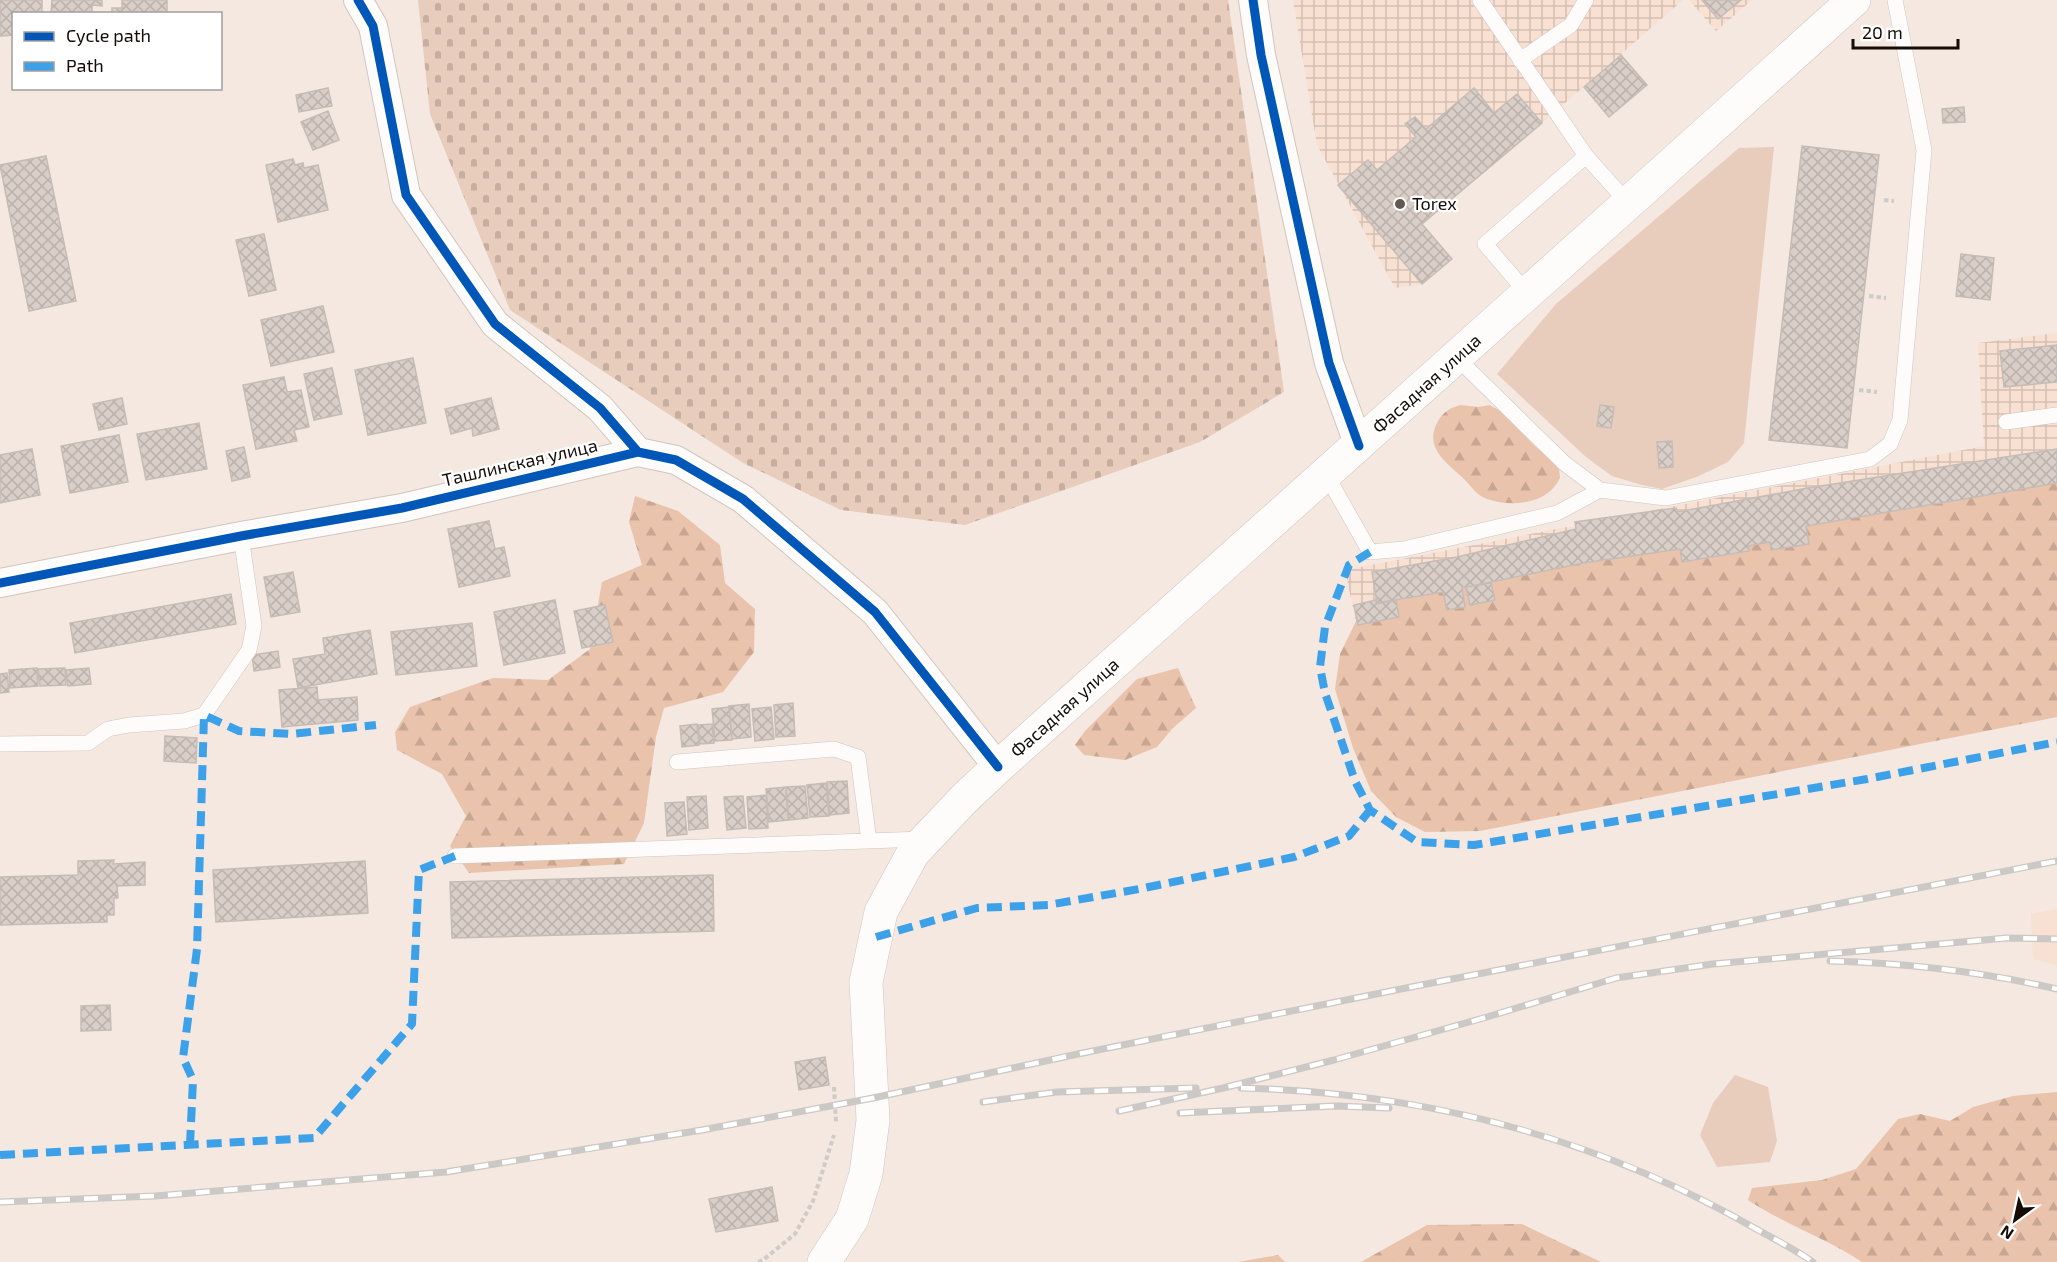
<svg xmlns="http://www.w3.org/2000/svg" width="2057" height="1262" font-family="'Exo 2',sans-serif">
<defs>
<pattern id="industrial-grid" width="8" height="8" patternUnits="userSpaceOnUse" patternTransform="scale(1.5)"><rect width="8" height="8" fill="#f8e0d2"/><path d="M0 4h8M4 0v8" fill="none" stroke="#d4bfb3"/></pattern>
<pattern id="forest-firs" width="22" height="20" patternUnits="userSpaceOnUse" patternTransform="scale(1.5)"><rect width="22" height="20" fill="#eac3ac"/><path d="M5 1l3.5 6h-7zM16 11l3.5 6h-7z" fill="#c8a692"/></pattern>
<pattern id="cemetery-stones" width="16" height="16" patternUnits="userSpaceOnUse" patternTransform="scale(1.5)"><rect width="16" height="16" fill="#e8ccbc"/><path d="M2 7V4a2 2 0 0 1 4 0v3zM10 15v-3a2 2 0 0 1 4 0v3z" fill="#c6aea0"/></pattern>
<pattern id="building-cross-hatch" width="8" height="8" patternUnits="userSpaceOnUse" patternTransform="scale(1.5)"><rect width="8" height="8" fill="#d9cfc8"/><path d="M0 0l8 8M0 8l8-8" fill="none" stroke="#b9b1aa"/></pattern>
</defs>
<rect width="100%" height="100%" fill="#f4e8e1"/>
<!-- built -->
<path fill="#f8e0d2" d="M2057 909V965L2033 959 2031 914Z"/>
<!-- industrial -->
<path fill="url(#industrial-grid)" d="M1293 0H1683L1542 123 1422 224 1452 259 1422 284 1395 288 1317 145Z
M1689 0H1752L1716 31Z
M2057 333V522L1361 646 1345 570 1984 446 1978 343Z"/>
<!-- green -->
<path fill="#e8ccbc" d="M1774 147 1744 443 1728 462 1699 476 1662 489 1642 485 1612 476 1586 457 1497 374 1556 304 1739 148Z
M1735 1075 1768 1087 1777 1141 1770 1162 1717 1167 1700 1135 1713 1103Z"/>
<!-- forest -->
<path fill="url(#forest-firs)" d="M1460 405 1479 407 1489 405 1499 410 1538 449 1552 458 1559 469 1560 478C1548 504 1512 508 1487 499 1476 495 1471 486 1463 478 1446 462 1423 447 1438 421 1443 412 1450 408 1460 405Z
M2057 473V717L1480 831 1425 832 1396 817 1371 791 1353 748 1335 689 1340 654 1362 609 1381 595Z
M635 496 678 511 720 545 725 583 755 609 754 652 723 692 664 708 656 737 644 823 624 864 469 873 450 846 466 816 442 774 397 750 395 732 410 707 493 678 548 680 590 649 602 582 642 565 629 522Z
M1178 668 1196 708 1172 729 1157 747 1125 760 1084 755 1075 745 1085 731 1137 679Z
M2057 1092V1262H1862C1826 1238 1784 1224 1748 1200L1752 1188 1822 1180 1856 1169 1898 1119 1920 1114 1950 1121 1973 1107 2013 1096Z
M1522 1224 1601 1262H1361L1427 1225Z
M1278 1255 1285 1262H1238Z"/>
<!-- cemetery -->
<path fill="url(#cemetery-stones)" d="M418 0H1228L1284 392 1200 442 965 525 841 510 743 463 510 310 430 114Z"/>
<!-- building -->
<path fill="url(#building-cross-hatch)" stroke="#c6bcb6" stroke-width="1.5" d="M0 0H42V14H14V35L0 36Z
M52 0H102V6L92 5V14H51Z
M122 0H167V14H112V8H122Z
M1702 0H1741L1718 19Z
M1621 55 1647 85 1609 117 1584 87Z
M328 88 332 106 299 112 296 95Z
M1474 88 1494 113 1517 94 1542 123 1422 224 1452 259 1422 284 1338 185 1368 160 1377 170 1416 137 1405 124 1415 117 1426 129Z
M1964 107 1965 122 1943 123 1942 109Z
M328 111 339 140 313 150 301 122Z
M1802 146 1879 155 1847 448 1769 440Z
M46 156 76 301 29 311 0 165Z
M293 159 295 165 303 163 304 168 318 165 328 210 278 222 266 165Z
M264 234 276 290 249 296 236 240Z
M1961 254 1994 258 1990 300 1956 296Z
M323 306 334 352 271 366 261 320Z
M2057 345V382L2004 387 2000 351Z
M413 358 426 423 368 435 355 370Z
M332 368 342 414 314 420 304 374Z
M284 377 287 392 301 390 309 427 294 430 297 441 256 449 243 385Z
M122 398 127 424 99 430 93 404Z
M491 398 499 429 473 436 472 428 451 434 445 409Z
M1600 405 1614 407 1611 428 1597 426Z
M199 423 207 469 146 480 137 434Z
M119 435 128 482 70 493 61 446Z
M1672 441 1673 467 1659 468 1657 442Z
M244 447 250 477 232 481 226 451Z
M32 449 40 495 0 503V455Z
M2057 449V483L1806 526 1809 544 1771 550 1770 542 1748 546 1749 551 1682 562 1680 549 1583 563 1462 588 1465 607 1447 610 1443 592 1377 603 1372 572 1457 557 1576 529 1575 522 1676 508 1677 512 1808 488Z
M489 521 495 549 504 547 510 576 459 587 448 529Z
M293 572 300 612 271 617 264 577Z
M1491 583 1495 600 1470 605 1466 587Z
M231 594 236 624 75 653 70 623Z
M555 600 565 653 504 665 494 612Z
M1376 600V604L1396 600 1399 617 1358 625 1354 605Z
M605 605 613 642 582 648 574 611Z
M472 623 477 666 396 675 391 632Z
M370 630 377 674 298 688 293 659 325 654 323 638Z
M278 651 280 667 254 671 252 655Z
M37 668 38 686 10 688 9 670Z
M65 668 66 685 40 686 38 669Z
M89 668 91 684 68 686 66 670Z
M7 673 9 692 0 693V674Z
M317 687 318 700 357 697 358 720 282 727 279 690Z
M793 703 795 736 776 737 774 705Z
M749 704 751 737 732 739 729 706Z
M729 707 732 740 715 741 712 709Z
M771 707 774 739 755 741 752 709Z
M697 724 699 745 682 747 680 726Z
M712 724 714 743 700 744 698 725Z
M165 736 197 738 196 763 164 761Z
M847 781 849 813 830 815 827 782Z
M826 783 829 816 810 817 807 785Z
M805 786 808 818 789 820 786 787Z
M786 787 788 820 769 822 766 789Z
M766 795 768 828 749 829 747 797Z
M706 796 708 828 689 830 687 797Z
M743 796 746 828 727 830 724 797Z
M684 802 687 834 667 836 665 803Z
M114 860 113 864 145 862V885L117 886 118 898H114V915H107V922L0 925V877L78 875V861Z
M365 861 368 913 216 922 213 870Z
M713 875 714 931 452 938 450 882Z
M110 1005 111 1030 81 1031V1006Z
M825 1057 829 1085 799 1090 795 1062Z
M772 1187 778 1221 716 1232 709 1199Z"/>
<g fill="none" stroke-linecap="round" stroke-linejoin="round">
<!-- lane casing -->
<g stroke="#d0c5bf" stroke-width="16">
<path id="lane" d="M1480 0 1586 156 1628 203
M1520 60 1571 25 1586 0
M1527 293 1485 244 1586 156
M1456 357 1564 463 1600 490 1666 498 1870 459 1890 444 1900 420 1924 150 1895 0
M2006 422 2057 415
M1327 476 1370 552 1404 549 1557 513 1600 490
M0 744 88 743 108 729 129 725 184 721 204 715 249 650 254 626 241 536
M677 762 834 749 858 757 869 841
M455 856 923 839"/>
</g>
<!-- street casing -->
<g stroke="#d0c5bf" stroke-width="30">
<path id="street" d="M358 0 373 26 406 195 495 324 600 408 638 452
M1253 0 1261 55 1329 363 1359 446
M0 583 241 536 402 508 638 452 676 460 743 499 875 612 998 767"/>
</g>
<!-- secondary casing -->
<g stroke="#d0c5bf" stroke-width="34">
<path id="secondary" d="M824 1262 852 1219 866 1174 873 1120 866 982 881 912 913 853 964 799 998 767C1285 513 1569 256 1854 0"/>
</g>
<!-- path -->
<path stroke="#cfcbc9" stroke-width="4" stroke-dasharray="4.5 3" stroke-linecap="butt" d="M1884 200 1894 201
M1869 296 1886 298
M1859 390 1877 392
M834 1087 836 1122
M758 1262 763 1260 795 1234 813 1201 834 1135"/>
<!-- lane -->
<use href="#lane" stroke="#fdfcfa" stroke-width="15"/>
<!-- street -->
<use href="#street" stroke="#fdfcfa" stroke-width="28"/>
<!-- secondary -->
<use href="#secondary" stroke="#fdfcfa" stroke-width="33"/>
<!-- rail casing -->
<g stroke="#cbc8c6" stroke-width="7">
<path id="rail" d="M1830 961C1906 963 1983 972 2057 989
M1241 1088C1426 1093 1597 1137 1758 1230 1776 1240 1796 1250 1813 1262
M983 1102 1057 1092 1196 1088
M1119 1111 1223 1088 1334 1060 1487 1017 1616 978 1713 964 2007 938 2057 939
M1180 1113 1336 1106 1389 1108
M0 1202 155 1196 446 1172 702 1130 873 1098 1078 1054 1406 988 2057 861"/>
</g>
<!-- rail -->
<use href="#rail" stroke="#fff" stroke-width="4.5" stroke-dasharray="14" stroke-linecap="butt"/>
<!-- quiet -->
<path stroke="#3da1e9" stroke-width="8" stroke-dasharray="15 8" stroke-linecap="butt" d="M1370 552 1349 565 1325 627 1320 667 1325 693 1355 781 1370 810 1417 842 1474 845 1867 779 2057 742
M876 937 977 908 1048 905 1139 889 1294 857 1349 836 1370 810
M190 1145 193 1080 183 1058 197 949 204 715 239 731 291 734 376 725
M0 1155 314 1138 412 1024 419 870 455 856"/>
<!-- cycleway casing -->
<g stroke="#fff" stroke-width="13">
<path id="cycleway" d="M358 0 373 26 406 195 495 324 600 408 638 452
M1253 0 1261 55 1329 363 1359 446
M0 583 241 536 402 508 638 452 676 460 743 499 875 612 998 767"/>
</g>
<!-- cycleway -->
<use href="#cycleway" stroke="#0057b8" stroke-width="9"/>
</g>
<!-- markers -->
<circle fill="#635953" stroke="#fff" stroke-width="2" cx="1400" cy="204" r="6"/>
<g text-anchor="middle" stroke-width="4.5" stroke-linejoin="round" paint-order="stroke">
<!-- poi labels -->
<g font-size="18" fill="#150c07" stroke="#fff" text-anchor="start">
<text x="1412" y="210">Torex</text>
</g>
<!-- street labels -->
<g font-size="18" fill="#150c07" stroke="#fff">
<text transform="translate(1427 384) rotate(-42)" y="6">Фасадная улица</text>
<text transform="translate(520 463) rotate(-13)" y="6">Ташлинская улица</text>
<text transform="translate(1065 708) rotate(-42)" y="6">Фасадная улица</text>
</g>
</g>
<!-- legend -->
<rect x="12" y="12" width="210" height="78" fill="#ffffff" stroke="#a19e9c" stroke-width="1.5"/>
<rect x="24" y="32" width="30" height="9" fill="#0057b8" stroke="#a19e9c" stroke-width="1.5"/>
<text x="66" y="42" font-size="18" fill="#150c07">Cycle path</text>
<rect x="24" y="62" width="30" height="9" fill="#3da1e9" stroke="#a19e9c" stroke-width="1.5"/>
<text x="66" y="72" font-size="18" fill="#150c07">Path</text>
<!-- north arrow -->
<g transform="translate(2015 1220) rotate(213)" stroke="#ffffff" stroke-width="4.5" paint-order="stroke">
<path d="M0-4.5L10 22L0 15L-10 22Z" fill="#150c07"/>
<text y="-9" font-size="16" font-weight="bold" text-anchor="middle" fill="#150c07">N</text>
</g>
<!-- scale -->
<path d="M1853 39v9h105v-9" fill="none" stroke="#150c07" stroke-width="3"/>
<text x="1862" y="39" font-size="18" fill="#150c07" stroke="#ffffff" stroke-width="4.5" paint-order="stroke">20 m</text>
</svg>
